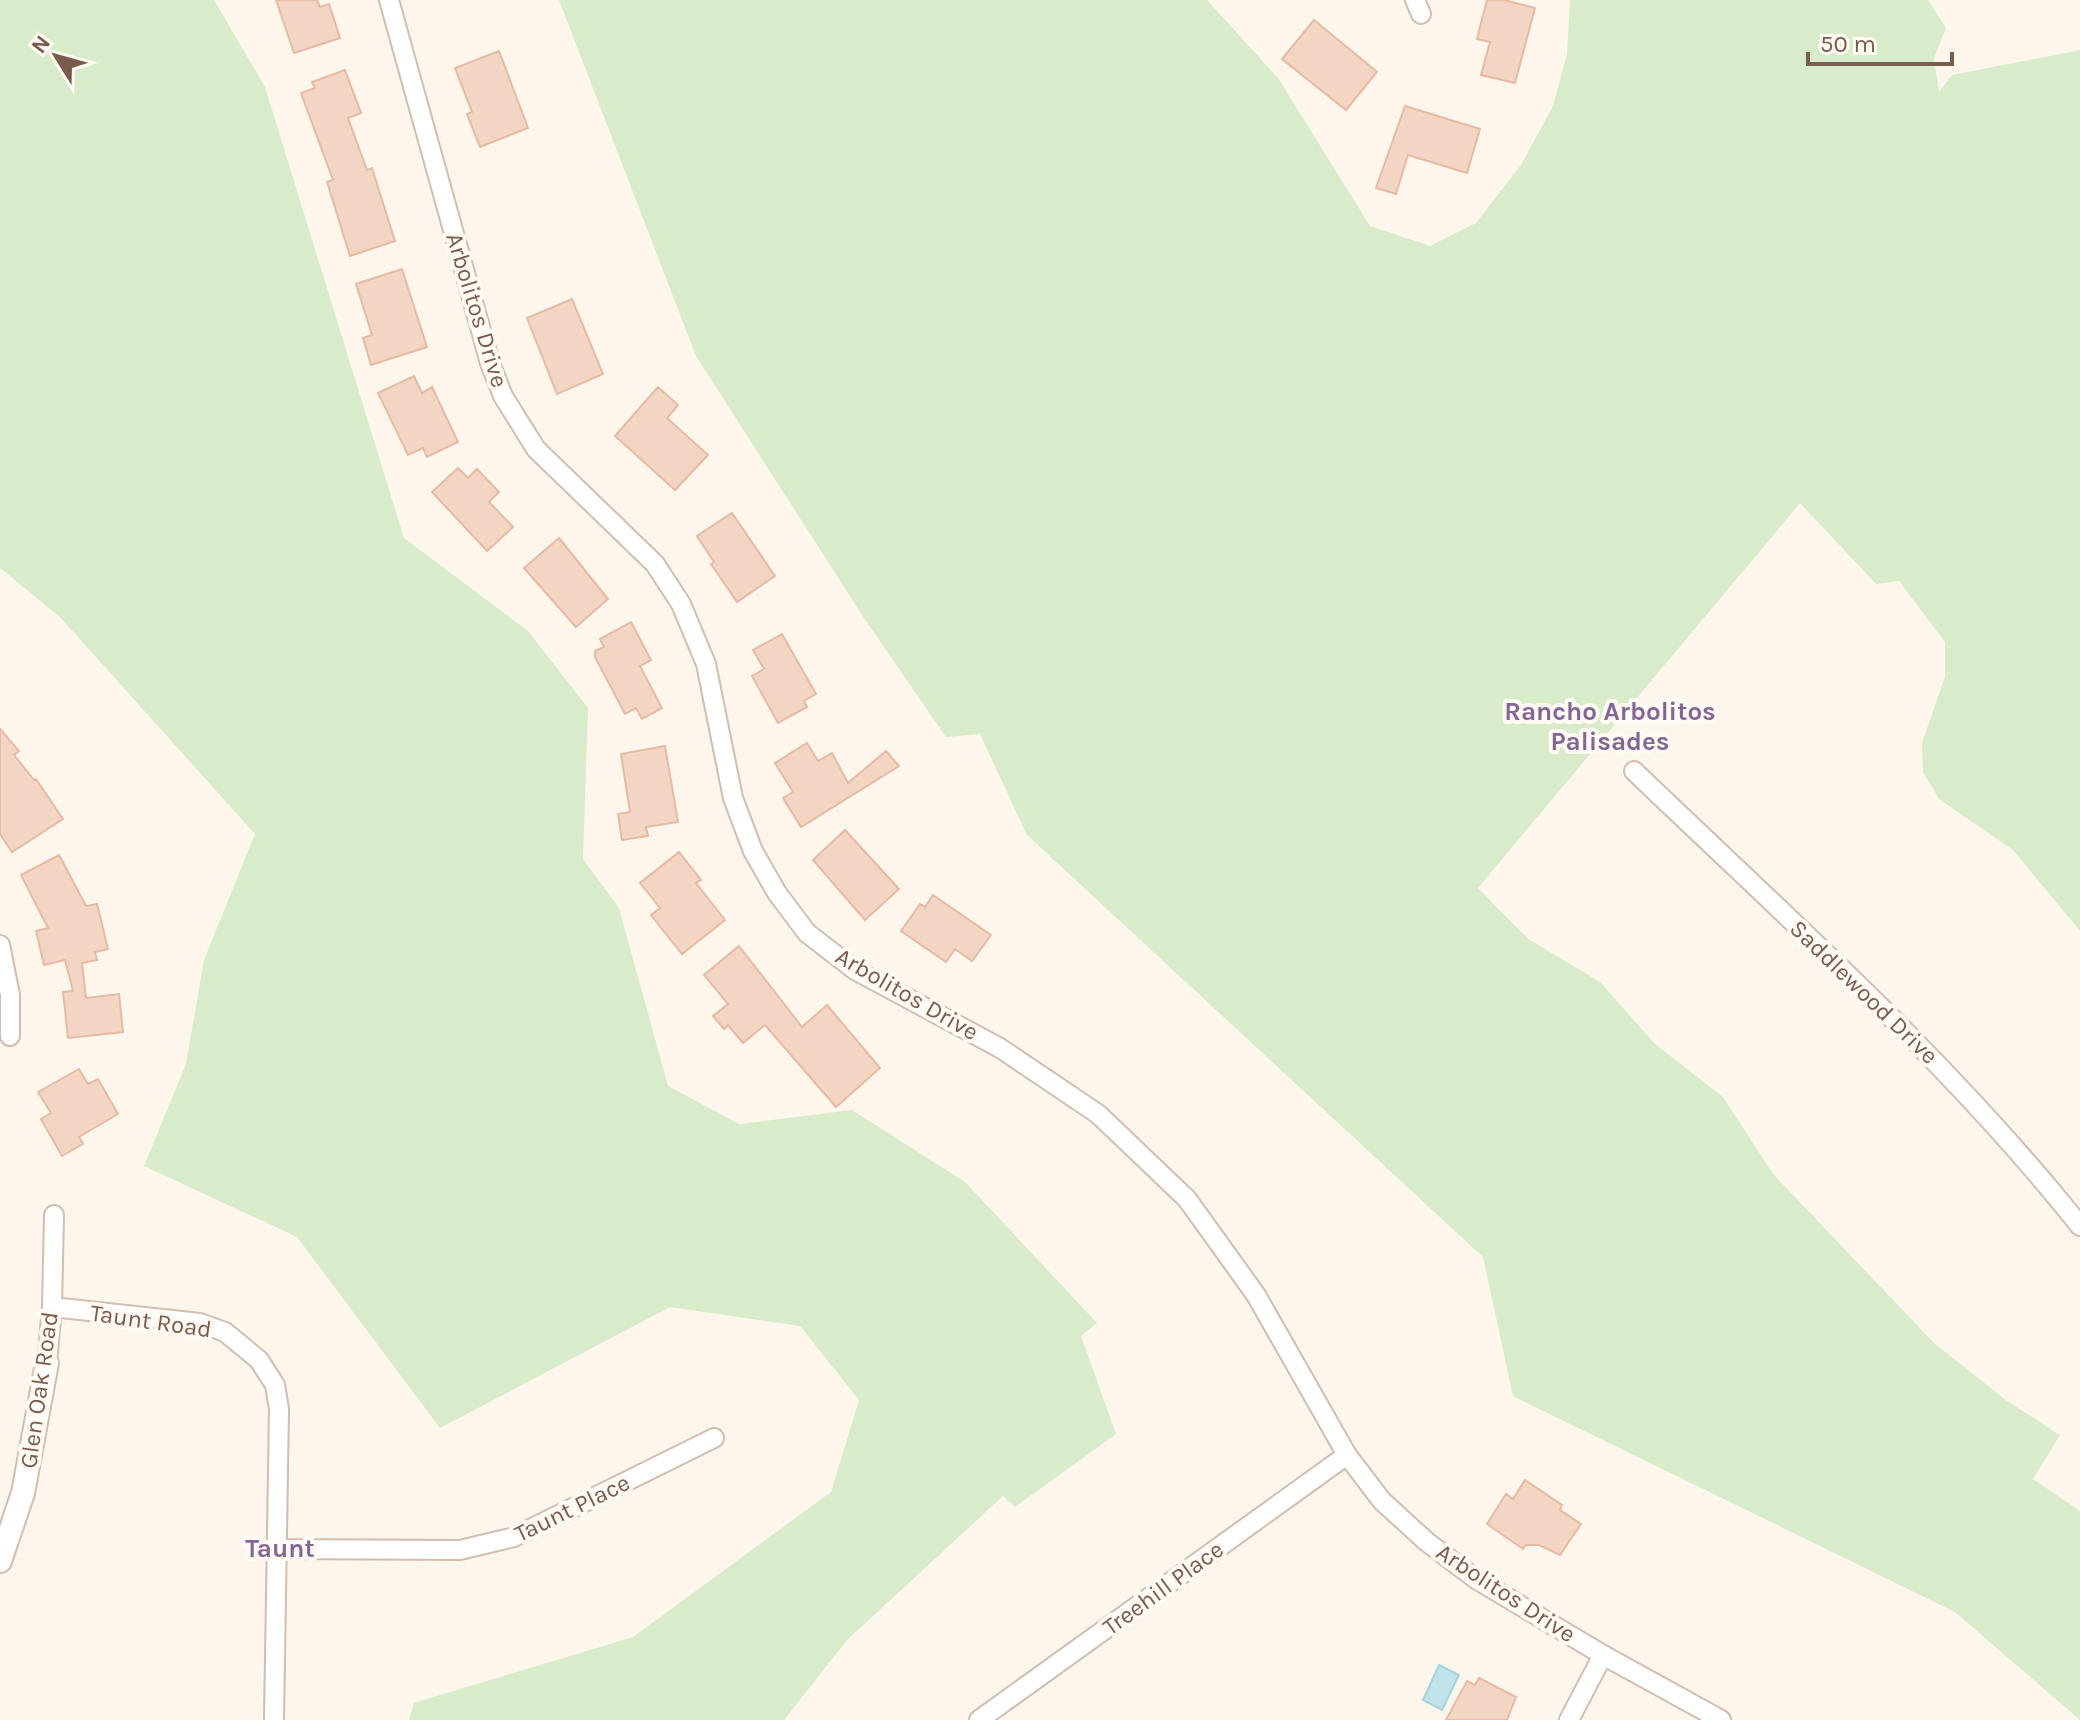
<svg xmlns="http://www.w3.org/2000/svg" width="2080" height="1720" font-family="Karla,sans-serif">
<rect width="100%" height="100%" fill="#fdf6ec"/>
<!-- green -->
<path fill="#d8ecc9" d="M0 0H214L265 87 404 538 528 631 588 708 583 859 619 908 668 1086 739 1124 852 1110 965 1182 1097 1323 1081 1336 1116 1434 1015 1507 1003 1496 847 1640 784 1720H409L414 1703 633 1637 831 1492 859 1400 800 1326 670 1307 440 1428 297 1237 144 1166 186 1064 204 960 255 834 60 617 0 568Z
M559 0H1207L1278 78 1370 226 1430 246 1476 223 1521 165 1553 106 1567 54 1570 0H1928L1946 28 1934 58 1939 92 1952 75 2080 50V931L2013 850 1939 799 1923 772 1922 743 1945 677V642L1899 581 1876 584 1800 503 1478 888 1528 939 1600 982 1655 1044 1723 1097 1773 1174 1934 1343 2007 1401 2060 1435 2033 1479 2080 1511V1720L1955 1612 1513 1396 1483 1257 1027 835 980 734 946 737 864 618 696 356Z"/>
<!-- water -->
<path fill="#bfe3e8" stroke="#a5d3da" stroke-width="2" d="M1439 1665 1459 1675 1442 1710 1423 1700Z"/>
<!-- building -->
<path fill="#f3d5c3" stroke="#e6bba3" stroke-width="2" d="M276 0H317L320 7 329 4 340 38 294 53Z
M1487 0H1504L1535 8 1515 83 1481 75 1490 42 1477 39Z
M1314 20 1377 72 1346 110 1282 59Z
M499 51 528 128 480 147 467 114 472 112 455 68Z
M345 70 361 113 348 118 367 170 372 168 395 241 350 256 327 182 333 180 301 93 315 88 312 82Z
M1405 106 1480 129 1467 173 1408 155 1396 194 1376 188Z
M402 269 427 347 371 365 363 338 372 335 356 284Z
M572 299 603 374 557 394 527 318Z
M414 376 422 393 432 387 458 442 427 457 423 448 408 455 378 393Z
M658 387 678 405 667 418 708 455 675 490 615 436Z
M458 468 468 478 477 469 499 492 489 502 513 527 487 551 432 492Z
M732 513 775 576 737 602 711 564 714 562 697 536Z
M559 538 608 599 576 627 524 568Z
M631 622 651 660 640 666 662 708 642 719 636 708 625 714 595 657V651L604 647 600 639Z
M782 634 816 694 804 701 807 707 778 723 752 676 764 669 753 650Z
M0 729 19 751 14 755 34 780 36 779 63 819 12 852 0 834Z
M807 743 818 761 832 753 848 783 886 751 899 766 801 827 783 798 793 792 775 763Z
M665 746 678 822 646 827 648 836 622 840 618 814 630 812 621 754Z
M845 830 899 889 865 920 813 860Z
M679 852 701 880 696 883 725 920 682 954 651 915 660 908 640 883Z
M59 855 86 906 97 904 108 949 95 952 97 960 82 963 86 998 119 994 123 1032 68 1038 63 992 73 991 65 960 44 965 36 931 48 928 21 875Z
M933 895 991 935 972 961 955 949 946 962 901 931 920 904 925 907Z
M739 946 802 1027 827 1005 880 1068 836 1107 765 1025 743 1043 728 1025 724 1029 713 1016 728 1004 704 975Z
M79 1069 88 1084 98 1079 118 1114 79 1137 83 1144 62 1156 41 1119 51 1113 38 1092Z
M1525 1480 1562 1505 1560 1510 1581 1524 1560 1555 1539 1545H1526L1523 1549 1487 1524 1506 1494 1513 1499Z
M1479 1678 1516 1697 1507 1720H1446L1467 1681 1475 1685Z"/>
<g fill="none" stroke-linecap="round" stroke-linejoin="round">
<!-- minor casing -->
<g stroke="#d1beb0" stroke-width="22">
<path id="minor" d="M389 0 490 363 503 396 536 449 655 564 681 604 706 664 733 798 753 851 777 893 807 933 855 970 1000 1048 1098 1114 1187 1199 1256 1295 1347 1455 1382 1501 1427 1542 1476 1579 1603 1655 1721 1720
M1415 0 1421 14
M1634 771C1787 918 1948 1060 2080 1226
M0 945 10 995V1036
M52 1307 200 1323 225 1332 259 1360 275 1385 279 1409 274 1720
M47 1363 52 1307 54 1215
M278 1549 460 1550 514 1537 714 1438
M979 1720 1347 1455
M1569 1720 1603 1655"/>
</g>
<!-- tertiary casing -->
<g stroke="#d1beb0" stroke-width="26">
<path id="tertiary" d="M0 1561 23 1493 47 1363"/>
</g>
<!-- minor -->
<use href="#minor" stroke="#fff" stroke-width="18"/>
<!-- tertiary -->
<use href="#tertiary" stroke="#fff" stroke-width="22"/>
</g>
<g text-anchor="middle" stroke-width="8" stroke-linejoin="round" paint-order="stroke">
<!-- street labels -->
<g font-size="24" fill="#7a5c4d" stroke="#fffaf3">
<text transform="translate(477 310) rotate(73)" y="8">Arbolitos Drive</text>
<text transform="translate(1864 992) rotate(44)" y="8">Saddlewood Drive</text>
<text transform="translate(907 994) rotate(30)" y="8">Arbolitos Drive</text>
<text transform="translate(151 1321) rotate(8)" y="8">Taunt Road</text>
<text transform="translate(39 1390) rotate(-82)" y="8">Glen Oak Road</text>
<text transform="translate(572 1508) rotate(-26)" y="8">Taunt Place</text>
<text transform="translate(1163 1588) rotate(-36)" y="8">Treehill Place</text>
<text transform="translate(1506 1593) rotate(33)" y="8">Arbolitos Drive</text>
</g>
<!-- neighbourhood labels -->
<g font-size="26" font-weight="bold" fill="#846695" stroke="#fffaf3">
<text x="1610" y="720">Rancho Arbolitos<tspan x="1610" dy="30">Palisades</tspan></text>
<text x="280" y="1557">Taunt</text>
</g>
</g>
<!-- north arrow -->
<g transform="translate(56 56) rotate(307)" stroke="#fffaf3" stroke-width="6" paint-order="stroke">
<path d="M0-6L14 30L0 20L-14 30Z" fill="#7a5c4d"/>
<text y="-12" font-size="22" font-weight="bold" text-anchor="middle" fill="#7a5c4d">N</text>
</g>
<!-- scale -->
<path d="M1808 52v12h144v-12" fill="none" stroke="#7a5c4d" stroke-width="4"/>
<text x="1820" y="52" font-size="24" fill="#7a5c4d" stroke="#fffaf3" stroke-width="6" paint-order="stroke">50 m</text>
</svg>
